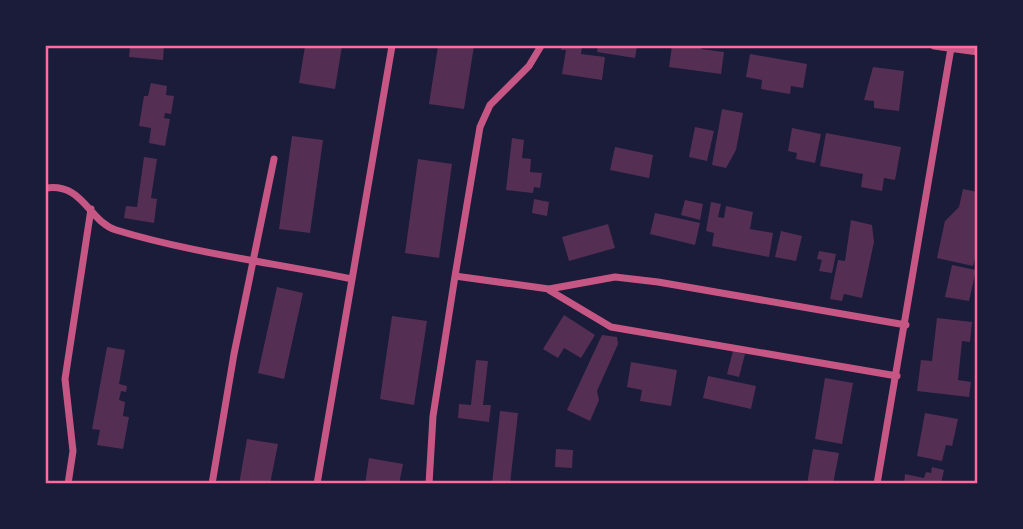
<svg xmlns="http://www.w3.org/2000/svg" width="1023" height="529" font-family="'Noto Sans',sans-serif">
<rect width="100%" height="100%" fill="#1b1b3a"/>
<!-- building -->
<path fill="#542f53" d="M130 46H164L163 60 129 57Z
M305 46H342L335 89 299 83Z
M438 46H474L464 109 429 104Z
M562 46H582L581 54 605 57 602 80 562 74 566 50H561Z
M598 46H637L635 58 597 52Z
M672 46H701V49L724 52 721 74 669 67Z
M750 54 807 64 803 88 791 86 790 94 761 89 762 80 746 77Z
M873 67 904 71 899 111 874 108V101L864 100Z
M151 83 167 86 166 95 174 96 171 114 165 113 164 118 170 119 165 146 149 143 151 128 139 126 144 96H148Z
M722 109 743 113 736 150 726 168 712 165Z
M695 127 714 131 707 161 689 157Z
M792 128 821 134 815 163 796 159 797 153 788 151Z
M826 133 901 147 895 180 884 178 882 191 861 187 863 174 820 166Z
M292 136 323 140 310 233 279 229Z
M512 138 524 140 522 158 531 159 530 172 542 173 540 188 534 187 533 193 506 190Z
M615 147 653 155 649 178 610 170Z
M144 157 157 159 151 198 157 199 154 223 124 218 126 206 137 207Z
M418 159 452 164 439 258 405 253Z
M963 189 978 192V247L973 266 937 258 945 221 959 207Z
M534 199 549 202 547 216 532 213Z
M685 200 703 204 700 220 681 215Z
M711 202 721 204 718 217 724 218 726 206 753 212 750 229 773 233 769 257 712 246 714 233 706 231Z
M655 213 700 223 695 245 650 234Z
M851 220 872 225 874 242 862 298 844 294 842 301 830 299 838 260 845 261Z
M608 224 615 248 569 261 562 237Z
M781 231 802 236 796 261 775 257Z
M819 251 836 254 832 273 819 271 822 260 817 259Z
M952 265 976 270 969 301 945 297Z
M277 287 303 293 284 379 258 373Z
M564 315 595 335 581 358 564 348 558 358 543 349Z
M392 316 427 321 414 405 380 399Z
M937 318 972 322 970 342 962 341 958 380 971 382 969 397 917 391 921 360 932 361Z
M602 335 617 337 618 344 597 391 599 400 590 421 567 410Z
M107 347 125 350 119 384 127 386 126 392 121 391 119 400 125 402 123 416 129 417 123 449 97 445 100 430 92 429Z
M733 351 745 354 739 377 727 374Z
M476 360 488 361 483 405H491L489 422 458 418 459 404 471 405Z
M631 362 677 370 671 406 640 401 642 390 627 387Z
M708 376 756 386 751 409 703 398Z
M825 378 853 383 842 444 815 439Z
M500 411 518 413 510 484H492Z
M925 413 958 419 952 446 946 445 942 461 917 456Z
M247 439 278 444 270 484H239Z
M556 449 573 450 572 468 555 467Z
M813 449 839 453 833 484H807Z
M369 458 403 464 399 484H365Z
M932 467 944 470 941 484H904L905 474 924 478 926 472 931 473Z"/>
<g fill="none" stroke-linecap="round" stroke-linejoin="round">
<!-- minor -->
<path stroke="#c65784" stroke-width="7" d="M541 46 529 66 490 105 480 127 455 276 549 289 615 277 658 282 906 325
M934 46 978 52
M46 188C84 183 88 221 116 230 191 253 275 263 352 279
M549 290 611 327 897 376
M68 484 73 451 65 379 91 209
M212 484 234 354 274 159
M317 484 392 46
M429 484 433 416 455 276
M877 484 951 48"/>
</g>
<!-- border -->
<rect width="1023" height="529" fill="none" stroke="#1b1b3a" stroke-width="94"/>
<rect x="47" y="47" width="929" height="435" fill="none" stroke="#ff6b9d" stroke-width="2.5"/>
</svg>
